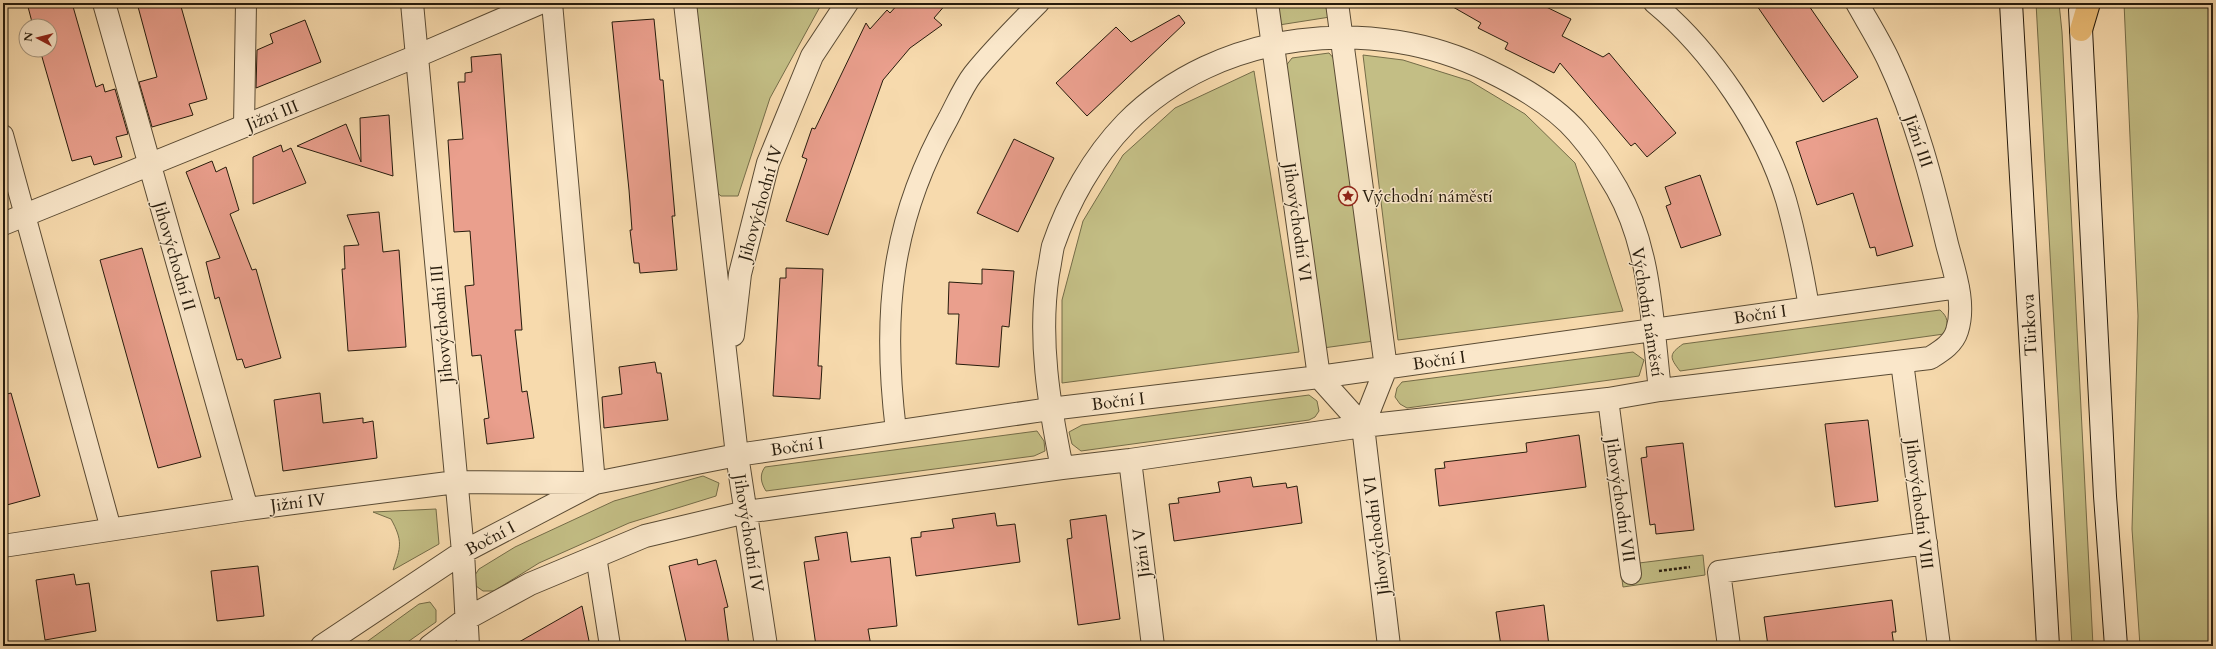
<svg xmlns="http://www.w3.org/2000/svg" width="2216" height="649" font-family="Cardo,serif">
<rect width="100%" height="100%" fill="#f7daad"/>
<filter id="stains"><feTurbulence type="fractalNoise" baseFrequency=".005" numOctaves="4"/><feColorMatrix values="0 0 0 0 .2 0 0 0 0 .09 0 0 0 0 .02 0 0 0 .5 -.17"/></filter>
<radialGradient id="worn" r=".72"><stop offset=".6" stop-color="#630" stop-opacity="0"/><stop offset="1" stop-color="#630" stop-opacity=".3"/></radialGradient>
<!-- green -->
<path fill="#c3be85" stroke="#746c48" d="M695 3H822L770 98 738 196H721L714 190Z
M1276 3H1328L1330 17 1279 25Z
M2036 3H2059L2062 32 2093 646H2072Z
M2124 3H2213V646H2140L2132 529 2138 316Z
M1329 53 1336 61 1374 341 1323 348 1285 67 1292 58Z
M1363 55 1403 60 1470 81 1525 114 1575 163 1623 311 1398 340Z
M1254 71 1299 352 1062 383V300L1083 221 1123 155 1175 108Z
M1940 310C1948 317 1949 323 1944 334L1680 371C1669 357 1669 354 1683 344Z
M1633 352 1644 360 1639 376 1407 408 1400 404 1395 397 1397 388 1402 382Z
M1309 395 1317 401 1319 411 1315 417 1309 420 1081 451 1072 444 1069 432 1082 425Z
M1621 423 1639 563 1703 555 1705 575 1623 587 1601 426Z
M1037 431 1044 441 1045 451 1034 456 766 491C761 483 759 475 765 467Z
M703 476 719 483 716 496 629 523 539 563 494 591H483L476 586 475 575 479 569 515 547 614 501Z
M436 509 439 544 393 570C401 547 403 541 391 519L373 512Z
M430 602 436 610V622L402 646H361L419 604Z"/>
<!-- building -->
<path fill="#ea9f8d" stroke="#261b0c" d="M27 3H72L96 87 103 84 105 92 115 89 128 134 116 137 122 157 94 165 91 156 72 161 40 50H50V26H33Z
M137 3H180L207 99 189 104 193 115 152 127 139 82 157 77Z
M899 3H947L934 18 942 25 910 48 883 80 828 235 786 221 807 159 802 157 812 128 815 129 866 23 870 29 887 10 890 13Z
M1446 3H1538L1571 19 1562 36 1603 57 1609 53 1676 133 1647 157 1635 143 1631 146 1560 63 1554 73 1505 49 1508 43 1478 28 1481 23Z
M1755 3H1807L1858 77 1823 102Z
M1179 15 1185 23 1087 116 1056 83 1116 27 1131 42Z
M654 19 660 80H663L675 216H672L677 270 640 273 639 263H634L630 230H632L629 190 612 22Z
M305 20 321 62 256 88 257 50 273 43 270 34Z
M501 54 522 330H515L522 392 527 391 534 438 487 444 484 419 489 418 481 355 472 356 465 286 474 285 470 231 454 232 448 140 463 139 458 82H465V73L472 72 471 57Z
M389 115 393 176 297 146 346 124 361 162 360 118Z
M1877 118 1913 246 1877 256 1875 247 1870 248 1853 193 1817 205 1796 142Z
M1014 139 1054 158 1018 232 977 213Z
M281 145 283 152 291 148 306 183 253 204V157Z
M212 161 216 172 226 167 239 210 230 214 252 270 256 269 281 358 245 368 242 359 237 360 219 297 215 299 206 262 220 258 186 172Z
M1700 175 1721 235 1681 248 1666 206 1671 204 1665 187Z
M379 212 383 252 399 250 406 347 348 351 342 269H345L344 246 359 245 347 215Z
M142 248 201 457 158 468 100 260Z
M786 268 823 269 818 366H822L820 399 773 396 780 278H786Z
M982 269 1014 271 1009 327 1002 326 999 367 956 364 959 314H948L949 282 982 284Z
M655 362 657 373H661L668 420 604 428 602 397 622 394 619 367Z
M11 393 40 496 3 506V395Z
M320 393 323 423 363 418V423L373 421 377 458 283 471 274 400Z
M1868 420 1878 501 1835 507 1825 424Z
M1579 435 1586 487 1439 506 1435 469 1445 468 1444 462 1527 452 1526 443Z
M1683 443 1694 530 1656 534 1655 524 1650 525 1641 458 1647 457 1646 447Z
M1251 477 1253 487 1286 483 1287 488 1297 486 1302 523 1174 541 1169 504 1179 503 1178 498 1220 492 1218 482Z
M995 513 997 526 1015 524 1020 562 916 576 911 538 921 537V532L954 528 952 519Z
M1106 515 1120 619 1078 625 1067 539 1072 538 1070 520Z
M847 532 851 562 890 557 897 626 868 629 871 646H816L804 562 819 560 815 537Z
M697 559 698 565 716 560 728 607 724 608 729 646H687L669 566Z
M258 566 264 616 217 621 211 571Z
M74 574 76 585 89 583 96 631 45 640 36 580Z
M1892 600 1896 632H1892L1894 646H1768L1764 617Z
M1544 605 1549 646H1501L1496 612Z
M582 606 590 646H512Z"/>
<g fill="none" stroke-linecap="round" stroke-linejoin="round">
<!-- lane casing -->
<g stroke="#5a4b34" stroke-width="22">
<path id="lane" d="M552 3 595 483
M1654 3C1711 50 1765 129 1786 200 1796 235 1803 272 1809 307
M244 126 246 3
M3 135 111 529
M1608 399 1631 574
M896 431C882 316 890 222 948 119 956 104 963 87 973 74 993 49 1016 26 1039 3
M596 556 610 646"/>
</g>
<!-- street casing -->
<g stroke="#5a4b34" stroke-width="24">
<path id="street" d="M104 3 247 509
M412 3 463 552 468 646
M685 3 737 455 766 646
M1267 3 1319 377 1363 426
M1337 3 1386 368 1363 426 1389 646
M3 224 417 56 540 3
M733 335 740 274 768 163 812 56 847 3
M1902 362 1939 646
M1130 460 1153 646
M1062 468C1049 404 1038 339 1048 274 1050 265 1051 255 1053 246 1068 202 1093 157 1126 123 1218 30 1374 13 1489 71 1520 86 1555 106 1578 133 1592 149 1606 170 1617 189 1651 249 1652 323 1660 390
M3 546 247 509 456 482 592 483
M322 646 463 552 595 483 737 455 1050 409 1319 377 1958 287
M430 646 466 619 530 584 645 536 746 512 1062 468 1130 460 1363 426 1608 399 1660 390 1930 358C1941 351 1953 344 1957 331 1966 303 1954 271 1947 244 1932 181 1916 118 1888 59 1879 40 1867 21 1857 3
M1729 646 1719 572 1926 543"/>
</g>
<!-- secondary casing -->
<g stroke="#261b0c" stroke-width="24">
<path id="secondary" d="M2011 3 2048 646
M2080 10 2105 496 2116 646"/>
</g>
<!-- highway casing -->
<g stroke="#261b0c" stroke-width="24">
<path id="highway" d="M2081 30 2089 3"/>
</g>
<!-- path -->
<path stroke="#261b0c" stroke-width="2.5" stroke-dasharray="3 2" stroke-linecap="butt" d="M1659 571 1690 567"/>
<!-- lane -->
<use href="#lane" stroke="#fae7ca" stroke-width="20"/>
<!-- street -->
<use href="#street" stroke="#fae7ca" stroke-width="22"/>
<!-- secondary -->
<use href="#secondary" stroke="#fae7ca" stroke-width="22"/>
<!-- highway -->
<use href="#highway" stroke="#ecbd76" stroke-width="22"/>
</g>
<!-- icons -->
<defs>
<g id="sight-ring" transform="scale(1)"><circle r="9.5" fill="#fae7ca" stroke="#8f2418" stroke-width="1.5"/><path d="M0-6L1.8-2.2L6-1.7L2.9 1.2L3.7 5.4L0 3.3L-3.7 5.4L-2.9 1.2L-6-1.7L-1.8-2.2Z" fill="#8f2418"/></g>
</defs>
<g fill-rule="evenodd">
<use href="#sight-ring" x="1348" y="196"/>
</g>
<g text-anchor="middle" stroke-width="3" stroke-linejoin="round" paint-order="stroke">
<!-- street labels -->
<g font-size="17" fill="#261b0c" stroke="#fae7ca">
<text transform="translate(272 115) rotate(-22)" y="6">Jižní III</text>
<text transform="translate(1919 141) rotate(71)" y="6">Jižní III</text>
<text transform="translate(760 203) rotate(-74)" y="6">Jihovýchodní IV</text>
<text transform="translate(1298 222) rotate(82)" y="6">Jihovýchodní VI</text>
<text transform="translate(175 256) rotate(74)" y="6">Jihovýchodní II</text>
<text transform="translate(1648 312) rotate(81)" y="6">Východní náměstí</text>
<text transform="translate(1760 314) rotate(-8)" y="6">Boční I</text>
<text transform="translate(441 324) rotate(-95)" y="6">Jihovýchodní III</text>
<text transform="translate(2029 325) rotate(-93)" y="6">Türkova</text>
<text transform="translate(1439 360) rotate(-8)" y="6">Boční I</text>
<text transform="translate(1118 401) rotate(-7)" y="6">Boční I</text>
<text transform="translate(797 446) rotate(-8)" y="6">Boční I</text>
<text transform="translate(1621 500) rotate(82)" y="6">Jihovýchodní VII</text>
<text transform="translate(298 502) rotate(-7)" y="6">Jižní IV</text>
<text transform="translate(1920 504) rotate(83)" y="6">Jihovýchodní VIII</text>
<text transform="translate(749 533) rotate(81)" y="6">Jihovýchodní IV</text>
<text transform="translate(1376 536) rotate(-97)" y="6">Jihovýchodní VI</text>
<text transform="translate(490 538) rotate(-28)" y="6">Boční I</text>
<text transform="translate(1141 553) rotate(-97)" y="6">Jižní V</text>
</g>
<!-- poi labels -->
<g font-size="17" fill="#261b0c" stroke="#fae7ca" text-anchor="start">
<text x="1362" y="202">Východní náměstí</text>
</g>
</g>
<!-- margin -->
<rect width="2216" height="649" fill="none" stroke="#f7daad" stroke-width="16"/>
<rect x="4" y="4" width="2208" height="641" fill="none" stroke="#261b0c" stroke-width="2"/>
<rect x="8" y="8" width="2200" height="633" fill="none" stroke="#261b0c"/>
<!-- north arrow -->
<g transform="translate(38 38) rotate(277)"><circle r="19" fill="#fae7ca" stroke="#a5957e"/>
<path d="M0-3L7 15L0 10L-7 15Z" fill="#8f2418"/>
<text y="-6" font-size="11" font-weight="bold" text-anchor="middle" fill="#261b0c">N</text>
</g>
<rect width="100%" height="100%" filter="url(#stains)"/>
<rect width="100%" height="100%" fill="url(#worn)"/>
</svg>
